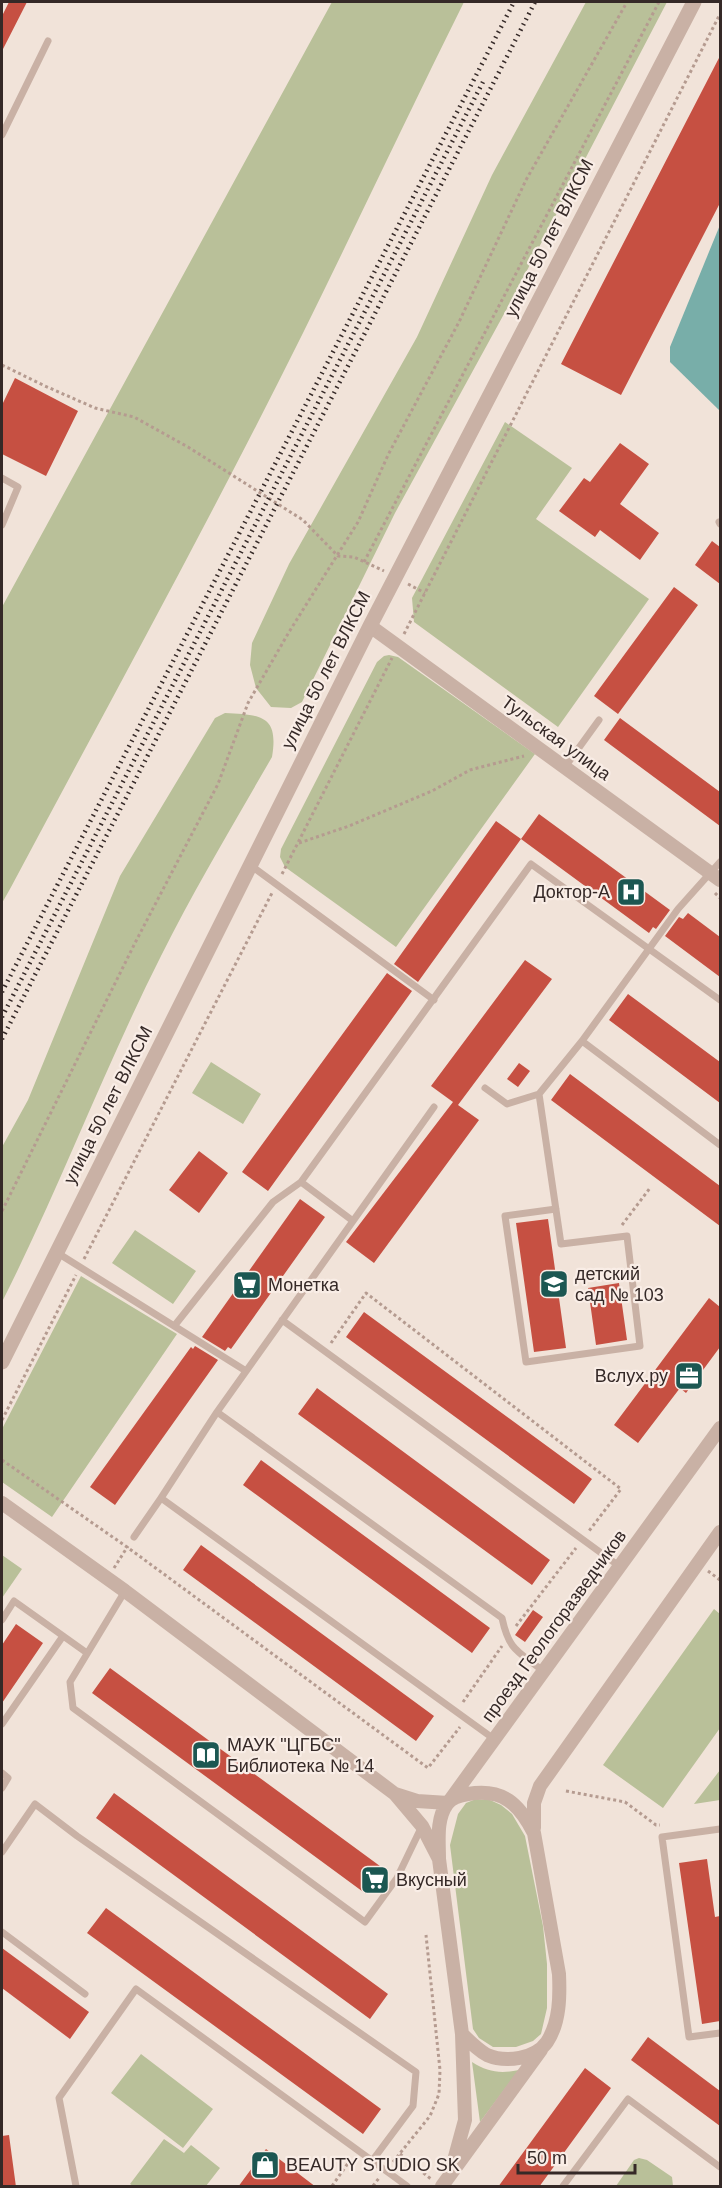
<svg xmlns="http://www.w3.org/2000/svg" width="722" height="2188" font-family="Helvetica,sans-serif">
<rect width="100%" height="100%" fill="#f1e3d9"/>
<!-- green -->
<path fill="#b9c099" d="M332 2H464C409 112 357 224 302 335 209 522 108 705 10 889L2 903V607Z
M586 2H667L510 303 395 513 302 702 291 708 271 707 256 688 250 665 252 643 289 564 417 337 492 175Z
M505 422 572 468 536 519 649 599 558 727 414 622 412 598Z
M389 655 398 657 535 754 396 947 285 867 280 857 281 849 377 662 384 656Z
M225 713C261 715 279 715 272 757 234 823 195 888 161 956 104 1069 59 1189 2 1302V1147L28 1100 120 876 215 718Z
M211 1062 261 1094 243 1124 192 1093Z
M135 1230 196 1271 173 1304 112 1263Z
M81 1276 177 1334 52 1517 2 1482V1429Z
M2 1555 22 1569 2 1598Z
M714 1609 720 1614V1728L663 1808 603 1765Z
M720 1770V1800L694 1804Z
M476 1799 490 1800 501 1805 512 1814 525 1836 543 1926 547 1964V2008L541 2034 533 2041 516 2047H493L479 2038 473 2029 450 1845 458 1814 466 1803Z
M141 2054 213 2109 183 2148 111 2093Z
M472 2062C488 2072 500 2074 519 2070L480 2122Z
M164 2139 184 2153 191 2145 220 2168 206 2186H133L130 2184Z
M639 2158 647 2160 672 2177 673 2186H616L634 2160Z"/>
<!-- water -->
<path fill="#78aea9" d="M720 225V411L670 362V347Z"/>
<!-- building -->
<path fill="#c65042" d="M9 2H27L2 51V16Z
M720 56V203L621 395 561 364Z
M15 378 78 411 46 476 2 454V405Z
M620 443 649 464 620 504 659 533 640 560 600 530 595 537 559 511 584 478 590 482Z
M712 541 720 547V584L695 565Z
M674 587 698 605 618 714 594 696Z
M620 718 720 792V826L604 740Z
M539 814 670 910 656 929 653 927 649 933 521 839 418 982 394 964 496 821 521 839Z
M688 913 720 937V977L665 936 679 917 683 919Z
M525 960 552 979 458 1105 479 1120 374 1263 346 1242 453 1102 431 1086Z
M387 973 412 991 268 1191 242 1172Z
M628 994 720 1062V1103L609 1020Z
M519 1063 530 1071 518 1087 507 1079Z
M570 1074 720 1186V1226L551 1100Z
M199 1151 228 1173 199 1213 169 1190Z
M300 1199 325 1217 231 1349 228 1347 225 1351 202 1337Z
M548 1219 566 1348 534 1352 516 1223Z
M619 1283 627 1340 596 1345 588 1288Z
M709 1298 720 1307V1347L686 1393 680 1388 638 1443 614 1425Z
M364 1312 592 1479 574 1504 346 1337Z
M195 1346 218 1360 115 1505 90 1487 191 1347 193 1349Z
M317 1388 550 1560 532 1585 298 1414Z
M261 1460 490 1628 472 1653 243 1485Z
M201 1545 434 1716 416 1741 183 1570Z
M533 1610 543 1617 525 1642 515 1635Z
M16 1624 43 1643 2 1703V1645Z
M110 1668 384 1869 366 1894 92 1693Z
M114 1793 388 1994 370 2019 96 1818Z
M707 1859 715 1917 720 1916V2021L702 2024 679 1863Z
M106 1908 381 2109 363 2134 87 1933Z
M2 1948 89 2012 70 2039 2 1988Z
M648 2037 720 2091V2126L631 2060Z
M585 2068 611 2088 539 2187H498Z
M9 2135 16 2187H2V2136Z
M266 2149 316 2187H238Z"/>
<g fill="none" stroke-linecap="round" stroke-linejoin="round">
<!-- path -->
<path stroke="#b59b90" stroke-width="3" stroke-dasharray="3 3" stroke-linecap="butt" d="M2 365 45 386 95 408 134 417 188 447 303 520 338 556 354 557 384 571
M364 562 659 2
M408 584 425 593
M404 634 720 14
M299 843 349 826 432 791 470 770 524 756
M282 874 392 658
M715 893 720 898
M2 1211 136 941 218 784 248 703 289 632 358 522 388 455 459 322 526 180 627 2
M622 1225 650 1188
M84 1259 272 893
M331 1343 366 1293 621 1489 589 1531
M2 1420 76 1275
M2 1460 127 1547 428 1768 460 1727
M114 1568 128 1546
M708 1571 720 1580
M516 1626 576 1548
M463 1702 502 1646
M566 1791 625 1802 656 1825H660
M400 2154 431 2179
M393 2162 430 2116 439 2094 440 2070 426 1935
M332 2186 351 2159
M373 2186 379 2178"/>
<!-- service -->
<path stroke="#c9b1a5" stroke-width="7" d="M2 135 48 41
M2 478 18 487 2 525
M719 522 720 524
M565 767 599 720
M250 865 434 1000
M582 1041 720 1145
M485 1088 507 1104 539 1094
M301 1182 353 1221 217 1412 161 1498 494 1739
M556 1209 505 1216 526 1362 640 1346 627 1236 561 1244 539 1094 582 1041 678 909 720 862
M353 1221 434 1107
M56 1252 246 1371
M282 1320 619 1566
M175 1325 273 1202 301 1182 531 864 720 1000
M217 1412 502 1618C509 1651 518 1651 543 1671
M134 1537 161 1498
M125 1591 70 1682 73 1708 365 1922 397 1878 422 1826
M2 1620 14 1601 87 1653
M2 1724 63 1636
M2 1773 8 1778 2 1788
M720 1829 662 1837 689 2037 720 2033
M2 1852 35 1804 77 1836 416 2072 413 2106 372 2161
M2 1932 85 1994
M76 2186 59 2098 136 1989 407 2186
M563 2186 628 2099 720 2167"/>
<!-- minor -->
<path stroke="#c9b1a5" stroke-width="14" d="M370 626 720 880
M2 1503 125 1591 395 1794 422 1826 439 1859 462 2034C469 2041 478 2050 487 2055 506 2063 535 2059 547 2042 560 2022 560 1996 559 1974L534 1833C519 1804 503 1788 468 1794 462 1795 451 1798 447 1804 436 1819 439 1841 439 1859
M395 1794 417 1801 448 1803 720 1428
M534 1828V1803L540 1786 720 1532
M453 2164 465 2120 462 2034
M442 2186 541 2050"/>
<!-- tertiary -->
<path stroke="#c9b1a5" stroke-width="15" d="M2 1362 370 626 694 2"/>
<!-- rail -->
<path stroke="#352927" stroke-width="4.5" stroke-dasharray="1.5 4.5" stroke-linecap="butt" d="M2 992 514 2
M2 1017 485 78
M2 1039 535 2"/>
</g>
<!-- icons -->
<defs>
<g id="hospital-square" transform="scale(1.5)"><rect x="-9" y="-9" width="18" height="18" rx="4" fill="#1c5752" stroke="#f9ede6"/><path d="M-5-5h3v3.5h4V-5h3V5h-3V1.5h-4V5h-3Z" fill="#fff"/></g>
<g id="school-square" transform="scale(1.5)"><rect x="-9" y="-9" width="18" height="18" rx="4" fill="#1c5752" stroke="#f9ede6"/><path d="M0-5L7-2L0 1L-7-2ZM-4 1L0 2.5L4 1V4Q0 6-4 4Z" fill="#fff"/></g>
<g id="supermarket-square" transform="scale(1.5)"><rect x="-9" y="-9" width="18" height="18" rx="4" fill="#1c5752" stroke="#f9ede6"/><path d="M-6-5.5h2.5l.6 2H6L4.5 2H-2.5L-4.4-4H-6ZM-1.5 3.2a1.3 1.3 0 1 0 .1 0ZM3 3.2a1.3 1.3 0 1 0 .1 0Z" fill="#fff"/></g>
<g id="office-square" transform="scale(1.5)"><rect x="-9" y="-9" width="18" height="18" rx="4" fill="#1c5752" stroke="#f9ede6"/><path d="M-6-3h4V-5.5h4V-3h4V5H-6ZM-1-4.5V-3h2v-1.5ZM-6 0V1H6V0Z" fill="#fff"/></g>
<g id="library-square" transform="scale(1.5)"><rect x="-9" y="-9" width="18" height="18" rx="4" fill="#1c5752" stroke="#f9ede6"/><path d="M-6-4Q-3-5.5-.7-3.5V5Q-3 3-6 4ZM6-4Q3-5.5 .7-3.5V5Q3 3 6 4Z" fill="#fff"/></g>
<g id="shop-square" transform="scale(1.5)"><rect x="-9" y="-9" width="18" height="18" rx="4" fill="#1c5752" stroke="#f9ede6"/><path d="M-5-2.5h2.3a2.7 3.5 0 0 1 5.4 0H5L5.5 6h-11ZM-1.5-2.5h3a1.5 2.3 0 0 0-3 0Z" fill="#fff"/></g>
</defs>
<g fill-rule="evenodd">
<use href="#hospital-square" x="631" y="892"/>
<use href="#school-square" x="554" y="1284"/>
<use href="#supermarket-square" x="247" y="1285"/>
<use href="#office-square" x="689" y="1376"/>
<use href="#library-square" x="206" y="1755"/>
<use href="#supermarket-square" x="375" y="1880"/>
<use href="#shop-square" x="265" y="2165"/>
</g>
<g text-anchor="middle" stroke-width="4.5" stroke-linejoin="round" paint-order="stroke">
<!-- street labels -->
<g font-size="18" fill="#352927" stroke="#f9ede6">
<text transform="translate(549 238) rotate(-63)" y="6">улица 50 лет ВЛКСМ</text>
<text transform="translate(326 670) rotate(-63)" y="6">улица 50 лет ВЛКСМ</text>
<text transform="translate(556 738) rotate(36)" y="6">Тульская улица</text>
<text transform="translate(108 1105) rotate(-63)" y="6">улица 50 лет ВЛКСМ</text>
<text transform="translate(554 1626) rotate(-54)" y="6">проезд Геологоразведчиков</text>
</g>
<!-- poi labels -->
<g font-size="18" fill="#352927" stroke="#f9ede6" text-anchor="start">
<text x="610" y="898" text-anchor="end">Доктор-А</text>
<text x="575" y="1280">детский<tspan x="575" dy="21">сад № 103</tspan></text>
<text x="268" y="1291">Монетка</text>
<text x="668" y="1382" text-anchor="end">Вслух.ру</text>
<text x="227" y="1751">МАУК "ЦГБС"<tspan x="227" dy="21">Библиотека № 14</tspan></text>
<text x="396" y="1886">Вкусный</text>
<text x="286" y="2171">BEAUTY STUDIO SK</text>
</g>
</g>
<!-- border -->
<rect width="722" height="2188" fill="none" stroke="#352927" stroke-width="6"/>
<!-- scale -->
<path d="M518 2164v9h117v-9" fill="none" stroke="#352927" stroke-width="3"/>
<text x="527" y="2164" font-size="18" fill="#352927" stroke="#f9ede6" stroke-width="4.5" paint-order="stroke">50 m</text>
</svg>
